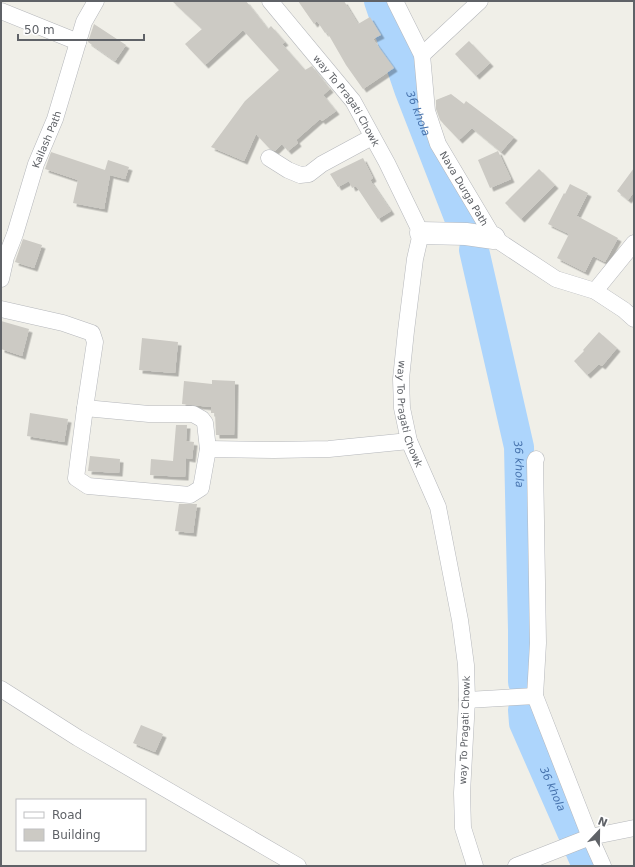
<svg xmlns="http://www.w3.org/2000/svg" width="635" height="867" font-family="'DejaVu Sans',sans-serif">
<defs>
<filter id="shadow"><feDropShadow dx="3.5" dy="3.5" stdDeviation="0" flood-color="#0004"/></filter>
</defs>
<rect width="100%" height="100%" fill="#f0efe8"/>
<g fill="none" stroke-linecap="round" stroke-linejoin="round">
<!-- river -->
<g stroke="#add5fc" stroke-width="30">
<path id="s1" d="M379 1 409 89 462 225"/>
<path id="s2" d="M474 250 519 447 523 630V682"/>
<path id="s3" d="M523 710 524 723 587 866"/>
</g>
</g>
<!-- building -->
<path fill="#cccac4" filter="url(#shadow)" d="M172 1H246L268 29 271 26 285 42 282 44 305 70 312 66 325 83 330 89 323 95 336 111 322 121 320 119 296 140 298 143 288 151 282 144 275 151 270 149 256 134 244 161 211 147 245 101 279 70 243 30 205 65 185 44 202 29Z
M298 1H344L358 24 370 17 381 35 373 39 394 68 363 89 346 65 327 32 325 33 317 21 314 24Z
M94 24 126 45 115 61 88 42Z
M469 41 490 63 476 76 455 54Z
M451 94 464 104 466 101 514 137 501 152 472 128 459 140 440 120 436 109V100Z
M498 151 511 179 490 188 478 160Z
M51 152 105 170 108 160 129 167 125 179 110 175 104 209 73 203 78 180 45 169Z
M363 158 373 178 370 180 391 211 378 219 356 186 352 188 349 181 338 187 330 174Z
M634 168V192L628 200 617 191Z
M539 169 555 185 521 219 505 203Z
M570 184 588 193 577 215V216L618 238 605 262 593 256 585 272 557 258 569 234 548 224 564 193 565 194Z
M23 239 42 245 34 268 15 262Z
M1 321 29 329 22 356 1 349Z
M599 332 617 348 602 366 599 364 587 375 574 361 584 351 583 350Z
M142 338 178 342 175 373 139 370Z
M212 380 235 381 234 435H216L215 413H211V407L182 404 184 381 212 384Z
M30 413 68 419 64 442 27 436Z
M176 425H187L186 441 194 442 192 459 186 458 185 477 150 475 151 459 173 461Z
M90 456 120 459 119 473 88 471Z
M179 504H197L193 533 175 531Z
M141 725 163 734 155 752 133 743Z"/>
<g fill="none" stroke-linecap="round" stroke-linejoin="round">
<!-- street casing -->
<g stroke="#b5b7bb" stroke-width="17">
<g id="street">
<path id="s4" d="M270 1 353 101 387 163 421 233 415 259 406 331 401 379 402 408 409 441 438 507 460 620 466 665 467 700 462 793 463 828 475 866"/>
<path id="s5" d="M395 1 422 55 427 111 438 144 494 238 556 279 595 291 624 310 634 319"/>
<path d="M1 11 78 42"/>
<path d="M422 55 480 1"/>
<path d="M269 158 288 170 300 175 309 174 322 164 372 137"/>
<path id="s6" d="M1 279 6 257 15 234 36 164 55 119 84 22 96 1"/>
<path d="M595 291 634 243"/>
<path d="M1 309 63 323 92 333 95 342 85 408 76 478 88 486 190 495 201 488 208 449 274 450 329 449 409 441"/>
<path d="M85 408 149 414H193L202 419 205 423 208 449"/>
<path d="M536 459 535 461 538 643 535 696 590 837 603 866"/>
<path d="M1 689 78 738 298 866"/>
<path d="M467 700 535 696"/>
<path d="M516 866 590 837 634 828"/>
</g>
</g>
<!-- secondary casing -->
<g stroke="#b6b9be" stroke-width="23">
<path id="secondary" d="M421 233 466 234 494 238"/>
</g>
<!-- street -->
<use href="#street" stroke="#fff" stroke-width="16"/>
<!-- secondary -->
<use href="#secondary" stroke="#fff" stroke-width="22"/>
</g>
<g text-anchor="middle" stroke-width="3.5" stroke-linejoin="round" paint-order="stroke">
<!-- street labels -->
<g font-size="10" fill="#5f6267" stroke="#fff">
<text dy="4" stroke="none"><textPath href="#s4" startOffset="126">way To Pragati Chowk</textPath></text>
<text dy="4" stroke="none"><textPath href="#s6" startOffset="147">Kailash Path</textPath></text>
<text dy="4" stroke="none"><textPath href="#s5" startOffset="203">Nava Durga Path</textPath></text>
<text dy="4" stroke="none"><textPath href="#s4" startOffset="462">way To Pragati Chowk</textPath></text>
<text transform="translate(464 730) rotate(-88)" y="4">way To Pragati Chowk</text>
</g>
<!-- water labels -->
<g font-size="11" font-style="italic" fill="#4874ae" stroke="#fff">
<text dy="4" stroke="none"><textPath href="#s1" startOffset="119">36 khola</textPath></text>
<text dy="4" stroke="none"><textPath href="#s2" startOffset="219">36 khola</textPath></text>
<text dy="4" stroke="none"><textPath href="#s3" startOffset="85">36 khola</textPath></text>
</g>
</g>
<!-- border -->
<rect width="635" height="867" fill="none" stroke="#5f6267" stroke-width="4"/>
<!-- legend -->
<rect x="16" y="799" width="130" height="52" fill="#ffffff" stroke="#bfc0c2"/>
<rect x="24" y="812" width="20" height="6" fill="#ffffff" stroke="#bfc0c2"/>
<text x="52" y="819" font-size="12" fill="#5f6267">Road</text>
<rect x="24" y="829" width="20" height="12" fill="#cccac4" stroke="#bfc0c2"/>
<text x="52" y="839" font-size="12" fill="#5f6267">Building</text>
<!-- north arrow -->
<g transform="translate(599 831) rotate(22)" stroke="#ffffff" stroke-width="3" paint-order="stroke">
<path d="M0-3L7 15L0 10L-7 15Z" fill="#5f6267"/>
<text y="-6" font-size="11" font-weight="bold" text-anchor="middle" fill="#5f6267">N</text>
</g>
<!-- scale -->
<path d="M18 34v6h126v-6" fill="none" stroke="#5f6267" stroke-width="2"/>
<text x="24" y="34" font-size="12" fill="#5f6267" stroke="#ffffff" stroke-width="3" paint-order="stroke">50 m</text>
</svg>
